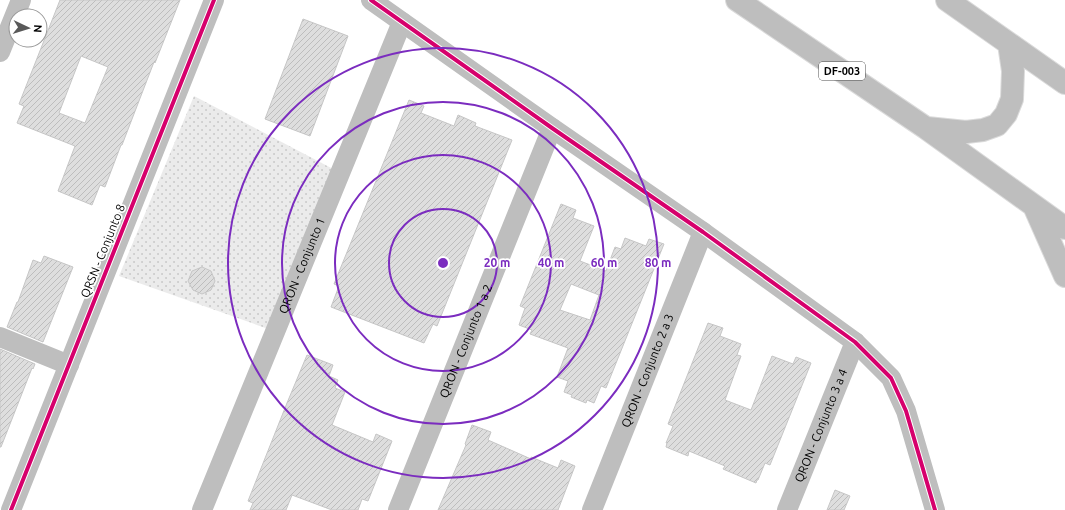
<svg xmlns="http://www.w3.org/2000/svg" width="1065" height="510" font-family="Ubuntu,sans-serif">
<defs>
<pattern id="park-dots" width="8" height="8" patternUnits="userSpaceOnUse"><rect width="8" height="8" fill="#ebebeb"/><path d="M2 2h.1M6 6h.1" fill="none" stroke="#c8c8c8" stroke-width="1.8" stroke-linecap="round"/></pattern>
<pattern id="building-hatch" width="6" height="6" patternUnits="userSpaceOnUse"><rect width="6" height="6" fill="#dedede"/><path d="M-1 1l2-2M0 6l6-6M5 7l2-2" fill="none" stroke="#bdbdbd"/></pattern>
</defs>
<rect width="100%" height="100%" fill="#fff"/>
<!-- park -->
<path fill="url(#park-dots)" d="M194 96 335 170 274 331 119 276Z"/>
<!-- building -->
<path fill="url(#building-hatch)" stroke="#c6c6c6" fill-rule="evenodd" d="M60 0H180L155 63 154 62 122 145H121L105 187 100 185 92 205 58 191 75 146 17 123 24 106 19 104ZM81 56 108 67 85 123 59 113Z
M303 19 348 36 310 136 265 119Z
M409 100 424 106 421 113 454 126 458 115 476 123 475 126 512 140 437 326 433 324 424 343 331 307 339 286 334 284Z
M561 204 576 210 573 218 594 226 580 261 606 271 615 247 621 249 625 238 646 246 649 239 664 244 606 388 601 386 594 403 587 400 586 403 571 397 572 395 564 392 568 381 557 377 568 348 530 334 532 330 519 325 525 308 520 306ZM571 284 599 295 590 320 560 310Z
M44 256 73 267 43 342 7 327 17 302H18L33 260 41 263Z
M202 267 211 271 215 281 211 290 202 294 193 290 188 281 192 271Z
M708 323 723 328 720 336 741 344 737 355 741 356 725 400 751 410 772 356 793 364 796 357 811 363 770 465 765 463 758 480H757L756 483 723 469 725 466 689 451 688 456 666 447 667 443H666L673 426 668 424Z
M0 349 35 364 33 369 32 368 1 447H0Z
M307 355 333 365 329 376 338 380 335 388 345 392 332 425 373 442 376 434 392 441 368 501 362 499 358 510H332L292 495 286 510H250L253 503 248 501 287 403Z
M472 425 491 432 488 440 531 459V457L558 468 561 460 575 466 558 510H438L466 445 465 444Z
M835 490 850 496 844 510H827Z"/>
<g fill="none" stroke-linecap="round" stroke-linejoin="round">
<!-- trunk casing -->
<g stroke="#dbdbdb" stroke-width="24">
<path id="trunk" d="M737 0 926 128 1065 228
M947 0 1065 83
M927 128 966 132 983 130 997 125 1006 114 1012 99 1013 71 1009 44
M1034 206 1065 276"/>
</g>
<!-- minor -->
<g stroke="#bebebe" stroke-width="20">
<path d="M371 0 552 128 703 232 855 342 891 378 906 411 935 510"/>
<path d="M0 52 21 0"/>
<path d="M0 337 69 365"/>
<path d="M11 510 214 0"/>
<path id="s1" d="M202 510 402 22"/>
<path id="s2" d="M398 510 552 128"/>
<path id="s3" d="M592 510 703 232"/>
<path id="s4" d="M787 510 855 342"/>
</g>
<!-- trunk -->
<use href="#trunk" stroke="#bebebe" stroke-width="22"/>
<!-- cycleway casing -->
<g stroke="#fff" stroke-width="6">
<path id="cycleway" d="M371 0 552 128 703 232 855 342 891 378 906 411 935 510
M11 510 214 0"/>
</g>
<!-- cycleway -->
<use href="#cycleway" stroke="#d6006c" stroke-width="4"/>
</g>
<!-- distance rings -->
<g fill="none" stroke="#7b2cbf" stroke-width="2">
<circle cx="443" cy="263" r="54"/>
<circle cx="443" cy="263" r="108"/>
<circle cx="443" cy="263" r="161"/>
<circle cx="443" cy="263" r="215"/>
</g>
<g text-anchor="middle" stroke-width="3.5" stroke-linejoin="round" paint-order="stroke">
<!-- shield labels -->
<rect fill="#fff" stroke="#4c4c4c" stroke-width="1" x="819" y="62" width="46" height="18" rx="3"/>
<g font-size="11" font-weight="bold" fill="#000">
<text x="842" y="75">DF-003</text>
</g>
<!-- street labels -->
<g font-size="12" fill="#000" stroke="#fff">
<text transform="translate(103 251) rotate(-68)" y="4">QRSN - Conjunto 8</text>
<text dy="4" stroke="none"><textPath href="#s1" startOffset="264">QRON - Conjunto 1</textPath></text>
<text dy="4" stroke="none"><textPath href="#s2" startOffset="182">QRON - Conjunto 1 a 2</textPath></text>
<text dy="4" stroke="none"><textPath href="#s3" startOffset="150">QRON - Conjunto 2 a 3</textPath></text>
<text dy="4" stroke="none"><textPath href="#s4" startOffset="91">QRON - Conjunto 3 a 4</textPath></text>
</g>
</g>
<circle cx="443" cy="263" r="6" fill="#7b2cbf" stroke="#fff" stroke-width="2"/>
<g font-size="12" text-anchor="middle" font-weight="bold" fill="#7b2cbf" stroke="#fff" stroke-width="3.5" stroke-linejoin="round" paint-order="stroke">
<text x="497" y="267">20 m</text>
<text x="551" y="267">40 m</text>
<text x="604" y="267">60 m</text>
<text x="658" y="267">80 m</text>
</g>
<!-- north arrow -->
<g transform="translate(28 28) rotate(94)"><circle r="19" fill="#ffffff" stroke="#999999"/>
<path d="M0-3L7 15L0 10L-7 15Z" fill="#595959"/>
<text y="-6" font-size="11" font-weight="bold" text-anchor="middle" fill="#000000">N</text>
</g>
</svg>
